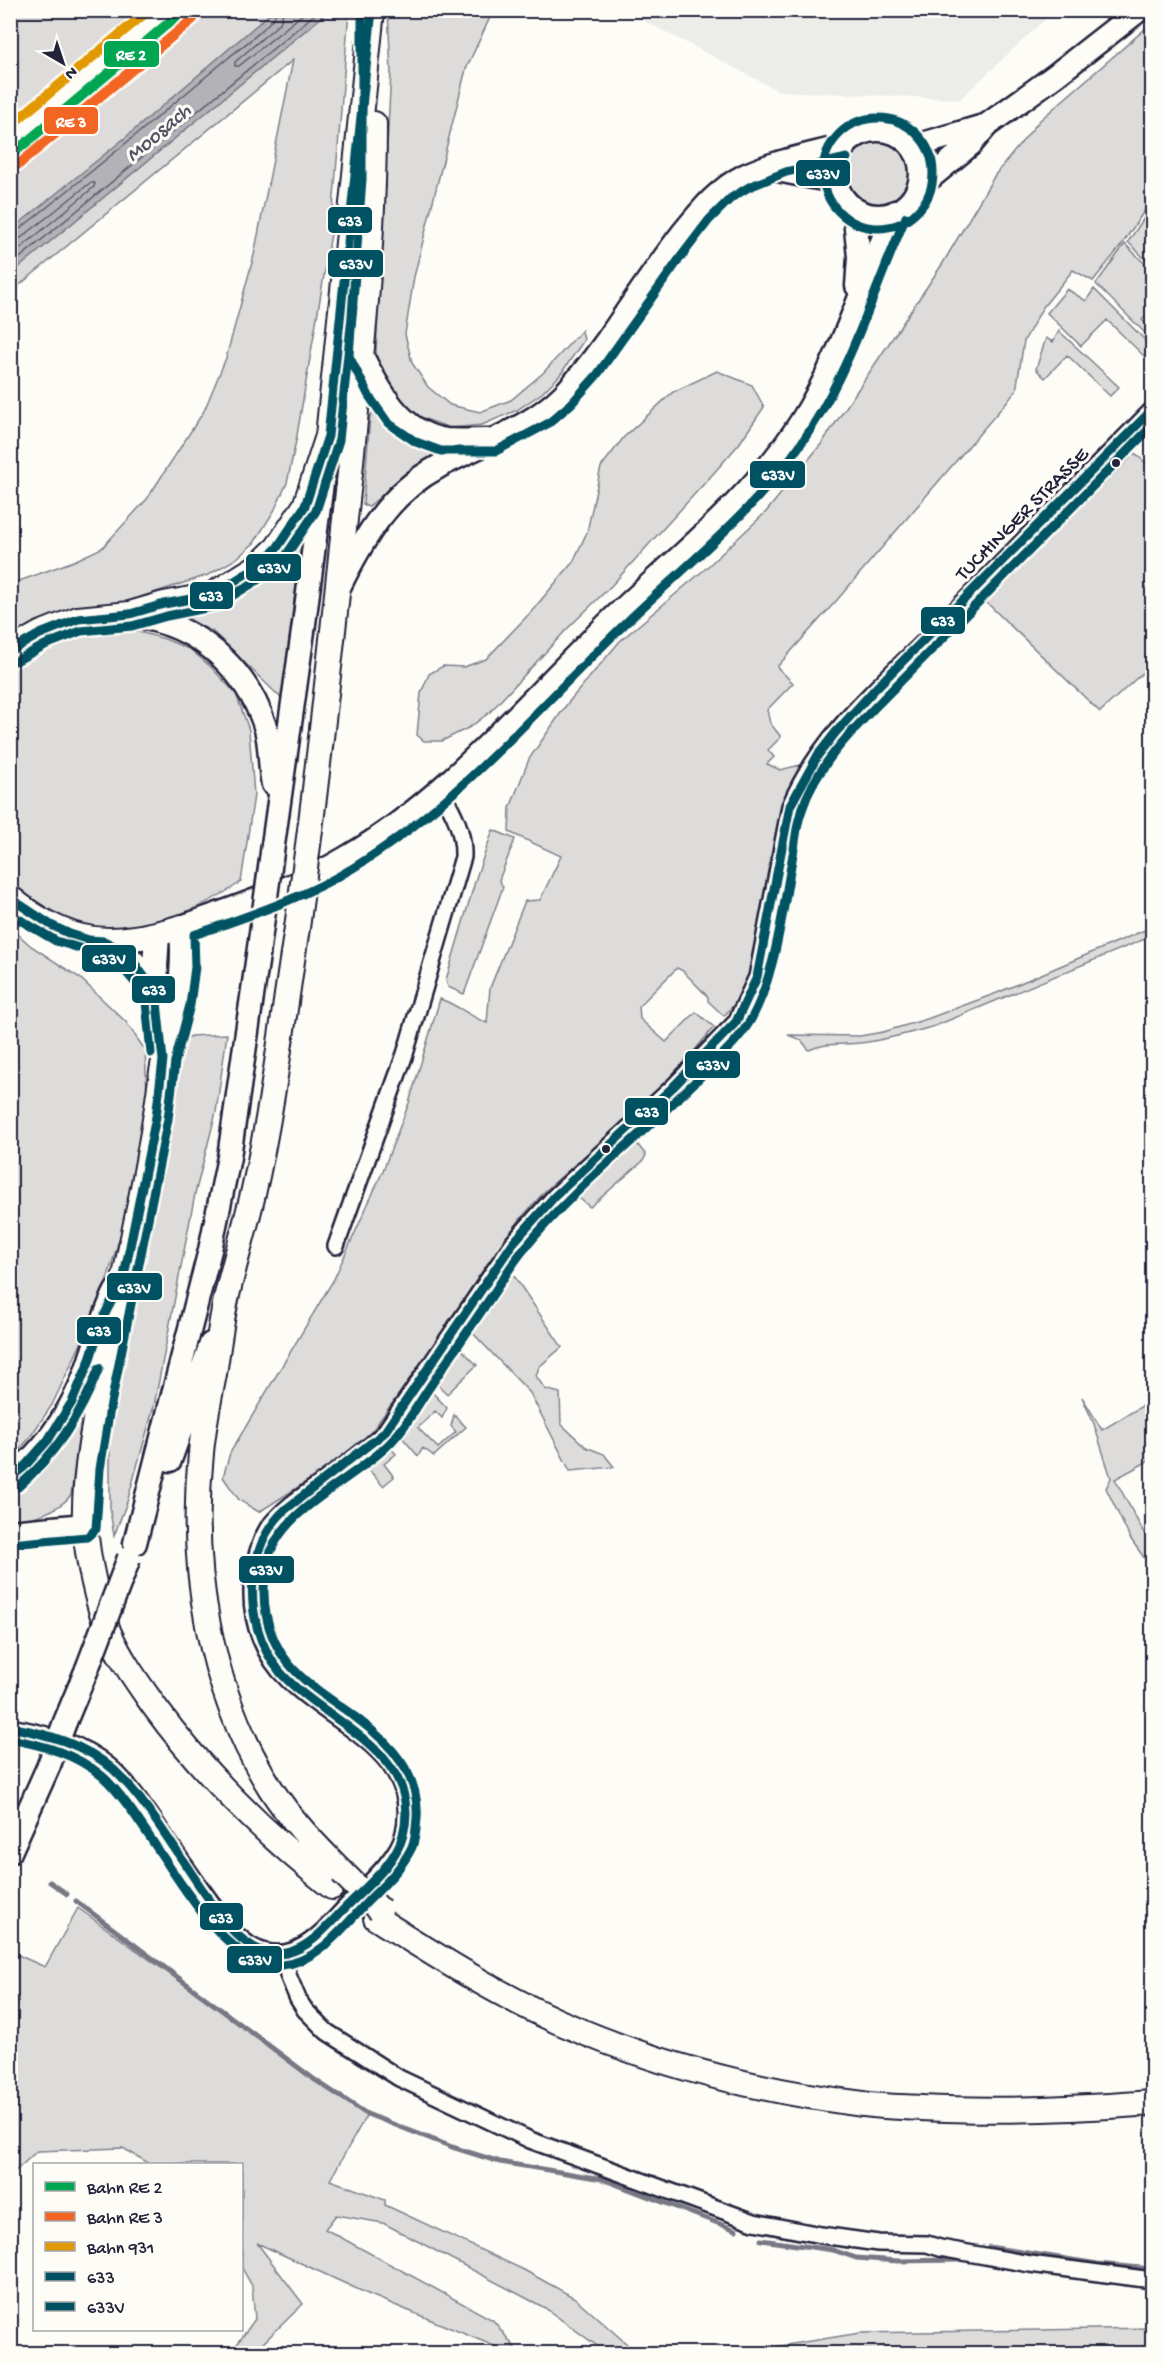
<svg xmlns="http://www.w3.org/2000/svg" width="1163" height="2364" font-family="'Gochi Hand',sans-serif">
<rect width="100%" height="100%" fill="#fdfcf7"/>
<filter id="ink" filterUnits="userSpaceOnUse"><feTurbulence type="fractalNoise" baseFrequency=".0167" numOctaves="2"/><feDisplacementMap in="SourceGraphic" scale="12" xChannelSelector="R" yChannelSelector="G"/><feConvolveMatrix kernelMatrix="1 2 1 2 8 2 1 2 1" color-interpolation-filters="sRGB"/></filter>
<g filter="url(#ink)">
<!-- built -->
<path fill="#ecece9" d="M625 11 1054 10V11L960 99 779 91Z"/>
<!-- green -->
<path fill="#dddcdb" stroke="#807f8b" stroke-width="1.5" d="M11 10H144V11L11 123Z
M195 11H349L331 234 296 441 287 483 274 511 254 543 236 559 208 575 119 604 75 610 28 626 11 638V584L74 561 102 548 147 499 204 411 226 358 254 255 293 60 11 292V165Z
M388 11H493L466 69 414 277 405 334 412 363 428 387 450 405 480 412 511 400 543 373 582 330 584 340 560 375 542 393 517 410 482 425 450 428 412 414 399 404 378 367 376 351 391 72Z
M1152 23V199L1121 246 1093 281 1073 270 1043 307 1024 341 1016 391 837 600 777 667 793 683 767 710 770 723 781 737 768 750 774 757 767 764 780 770 800 765 787 797 749 981 738 1000 724 1016 708 1001V997L683 971 677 968 639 1006 640 1019 666 1042 696 1012 714 1027 670 1080 546 1190 521 1218 483 1270 423 1361 372 1431 350 1454 259 1512 239 1500 223 1477 230 1453 334 1279 382 1173 409 1103 440 999C458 1005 469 1016 487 1023L490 988 525 901 540 900 561 856 509 832 510 808 529 759 567 704 620 641 704 570 766 512 822 443 943 263 995 175 1039 121Z
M847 174a33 33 0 1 1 66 0a33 33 0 1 1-66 0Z
M1152 206V266L1128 242Z
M1125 244 1152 271V309L1142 320 1152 330V340L1096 284Z
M1067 289 1086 301 1094 289 1152 347 1144 356 1107 320 1081 346 1047 313Z
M1059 331 1119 387 1110 396 1067 355 1045 378 1036 369 1046 338 1053 342Z
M717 371 752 385 764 407 739 444 712 475 611 586 568 628 490 712 470 727 442 741H424L417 735 421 693 429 674 443 666 464 667 486 659 531 612 573 562 587 532 601 467 624 437 673 392Z
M376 408H380L434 451 431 457 417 465 368 507 363 504 370 416Z
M1135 453 1152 469V664L1100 712 985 601Z
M302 537 282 699 212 631 185 620 222 606 271 574Z
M98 628 132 630 165 639 191 650 211 667 236 694 249 730 254 795 241 882C196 913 121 943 67 919 46 910 29 896 11 881L10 660 58 634Z
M493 830 515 839 499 880 503 887 464 994 448 987 446 980 477 875Z
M1152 927V936L935 1026C910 1033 886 1040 860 1043 843 1045 825 1042 809 1050L801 1040 788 1035 860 1036 883 1032 927 1019 997 993Z
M11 928 31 946 80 978 126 1022 145 1050 147 1095 124 1223 100 1303 52 1405 28 1440 11 1459Z
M227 1034 216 1112 195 1194 154 1406 127 1502 114 1536 110 1510V1453L108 1448C115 1400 125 1353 133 1305 148 1217 160 1128 183 1041L191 1036Z
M634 1140 646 1155 643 1161 590 1207 574 1194Z
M508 1267 562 1347 539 1367 536 1376 545 1389 560 1393 561 1424 586 1447 604 1454 614 1467 570 1471 530 1393 467 1327Z
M458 1346 477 1365 447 1394 433 1380Z
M430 1390 447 1408 442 1418 435 1411 418 1428 438 1448 456 1432 451 1426 454 1415 466 1427 434 1456 423 1448 418 1456 400 1435Z
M1082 1397 1102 1430 1152 1400V1459L1115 1479 1152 1548V1569L1130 1538 1106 1488 1111 1478 1094 1424Z
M83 1405 71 1495C57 1513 33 1518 11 1521V1492C41 1467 63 1439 83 1405Z
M386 1443 396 1454 384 1464 394 1477 383 1486 362 1462Z
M78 1908 366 2116 330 2180 385 2200V2205L524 2270 575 2298 637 2353H607L545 2308 383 2223 336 2215 325 2229 493 2320 519 2353H511L368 2294 257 2243 303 2304 253 2353H231L255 2319 252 2286 242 2268V2164H150L123 2148 37 2151 11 2175V1952L45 1967Z
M1152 2328V2353H737L860 2333Z"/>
<!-- water -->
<path fill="#b2b2b7" stroke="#787885" stroke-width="1.5" d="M273 11H329L11 274V230L126 137Z"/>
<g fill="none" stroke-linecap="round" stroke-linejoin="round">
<!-- shore -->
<path stroke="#5c5c6d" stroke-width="1.5" d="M284 10 280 23 235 62V66H239L308 10
M10 234 16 232C88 175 158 117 228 58 239 49 275 23 277 10
M10 241 21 238 90 183H95L94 187 10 257
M10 266 320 10"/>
<!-- stream -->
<path stroke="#787885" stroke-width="5" d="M50 1882 67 1894
M76 1901 315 2080 367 2114 452 2147 500 2162 602 2179 736 2230
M761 2240 833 2250 856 2258 898 2261 958 2260
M989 2247 1098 2264 1152 2269"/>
<!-- street casing -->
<g stroke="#22223b" stroke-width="20">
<path id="street" d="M336 1246 405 1054 463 857C464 831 453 811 440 789
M10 1727C45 1733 82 1743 109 1766 126 1780 140 1801 153 1819 171 1846 189 1872 208 1898 218 1912 228 1928 242 1939 255 1951 274 1957 292 1951 311 1945 328 1926 341 1912 360 1891 398 1860 404 1833 422 1753 334 1726 289 1681 264 1657 251 1624 252 1590 253 1569 257 1546 268 1528 282 1509 302 1496 321 1483 342 1467 364 1452 384 1433L513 1243 555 1196 673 1087 736 1022 757 977 790 806C820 734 884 682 938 628 1009 555 1080 482 1152 410
M284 1953 288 1975 298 1999 305 2010 327 2032 399 2078 530 2140 754 2222 821 2235 878 2243 927 2244 940 2248 1030 2264 1152 2280"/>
</g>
<!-- secondary casing -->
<g stroke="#22223b" stroke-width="27">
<path id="secondary" d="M835 173a43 43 0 1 1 86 0a43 43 0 1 1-86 0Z
M912 147 987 125
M767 168 823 179 836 185
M919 187 971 144 987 125 1056 75 1139 10
M854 209 859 257 857 286
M361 354C379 390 401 434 446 440 459 441 474 440 487 440
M339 587C363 539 389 493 438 467 480 444 529 429 563 395 579 379 593 360 606 342 631 306 655 269 682 234 700 212 718 189 744 176 776 161 810 155 844 146
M130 614C143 618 158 620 170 625 217 643 251 681 266 729 271 747 269 766 273 784
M273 845 304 624 324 467
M182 927C235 908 298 887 346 858 453 796 532 695 621 611 685 551 753 497 801 422 842 358 863 281 895 212
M170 1460 211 1344
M10 1478C41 1453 66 1419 82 1382 94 1352 101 1320 116 1291
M10 1532 85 1525
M135 1543 210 1250 229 1157 258 955
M65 1722 87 1669
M10 1852 49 1765"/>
</g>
<!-- primary casing -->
<g stroke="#22223b" stroke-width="28">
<path id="primary" d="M10 651 40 634 78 619 130 614 164 604 212 595 257 567 277 548 305 506 328 436 372 10
M310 830C325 711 337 592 350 473 361 357 374 241 374 124
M10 898C70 947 111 948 182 927 184 952 183 976 179 1001 174 1027 164 1052 161 1079 149 1170 128 1261 109 1351 98 1405 83 1469 85 1525 87 1557 97 1603 109 1633 121 1660 138 1683 154 1706 205 1776 265 1834 332 1887
M297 928C283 1017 273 1107 253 1194 245 1228 235 1261 227 1295 221 1321 218 1348 214 1374 209 1400 203 1427 201 1453 189 1567 209 1690 271 1789 291 1820 316 1846 342 1872
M157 934 155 967 163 1045
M104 941C127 952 142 971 156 993
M376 1918C435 1955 493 1992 557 2021 654 2064 758 2091 863 2104 882 2107 902 2107 921 2108 999 2112 1075 2109 1152 2103"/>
</g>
<!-- street -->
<use href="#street" stroke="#fdfcf7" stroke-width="15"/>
<!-- secondary -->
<use href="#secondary" stroke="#fdfcf7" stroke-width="22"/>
<!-- primary -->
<use href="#primary" stroke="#fdfcf7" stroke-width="24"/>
<!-- secondary-bridge casing -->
<g stroke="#22223b" stroke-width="27" stroke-linecap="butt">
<path id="secondary-bridge" d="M258 955 273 845
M87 1669 129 1558
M49 1765 65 1722"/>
</g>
<!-- primary-bridge casing -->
<g stroke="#22223b" stroke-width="28" stroke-linecap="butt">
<path id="primary-bridge" d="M297 928 310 830
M342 1872 380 1910"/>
</g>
<!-- secondary-bridge -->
<use href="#secondary-bridge" stroke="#fdfcf7" stroke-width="22"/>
<!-- primary-bridge -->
<use href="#primary-bridge" stroke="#fdfcf7" stroke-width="24"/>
<!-- bus-1 casing -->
<g stroke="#fdfcf7" stroke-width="14">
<path id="bus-1" d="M10 651 40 634 78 619 130 614 164 604 212 595 257 567 277 548 305 506 328 436 372 10
M10 898 51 925 70 934 89 940 104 941 116 947 135 964 156 993 163 1060 156 1117 124 1276 103 1318 89 1362 72 1402 48 1440 24 1467 10 1478
M10 1727C47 1734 85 1744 114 1770 149 1803 178 1856 206 1895 218 1912 229 1930 246 1942 257 1951 272 1955 286 1953 309 1948 326 1928 342 1911 363 1889 395 1865 403 1835 425 1752 323 1722 280 1672 259 1646 250 1613 253 1579 256 1551 265 1528 286 1509L384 1433 513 1243 555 1196 673 1087 736 1022 757 977 790 806 818 755 836 732 875 689 1152 410"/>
</g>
<!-- bus-2 casing -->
<g stroke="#fdfcf7" stroke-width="14">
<path id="bus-2" d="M362 10V179L349 356 369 396 388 423 416 442 441 451H496L549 423 572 403 597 375 680 258 709 220 731 198 749 187 786 172 847 158
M823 173a55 55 0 1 1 110 0a55 55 0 1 1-110 0Z
M16 661 45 645 81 631 132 626 167 616 216 606 264 576 285 557 316 511 339 440 353 307
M10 914 56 941 106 956 126 972 138 986 146 1002 151 1053
M18 1487C56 1454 81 1415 99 1368
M11 1544 87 1537 96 1529 100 1469 109 1414 168 1119 175 1062 190 1005 195 967 194 935C248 916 304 898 353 868 460 803 539 706 629 620 693 559 765 503 812 427 853 362 875 287 906 217
M10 1739C43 1745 76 1754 102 1776 152 1819 212 1971 282 1965 319 1962 344 1926 368 1901 384 1885 402 1868 412 1847 416 1837 416 1828 417 1818 420 1775 391 1744 359 1720 336 1702 308 1687 289 1664 265 1635 259 1596 268 1560 280 1510 352 1481 388 1445 405 1429 416 1407 429 1388 449 1358 470 1328 491 1297 502 1281 512 1263 525 1248 577 1184 645 1133 703 1074 716 1060 733 1046 744 1030 775 989 784 900 794 849 796 836 797 822 802 810 816 766 853 730 884 698L1152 426"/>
</g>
<!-- bus-1 -->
<use href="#bus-1" stroke="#005262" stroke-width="9"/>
<!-- bus-2 -->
<use href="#bus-2" stroke="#005262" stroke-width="9"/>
<!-- rail-1 casing -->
<g stroke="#fdfcf7" stroke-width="15">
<path id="rail-1" d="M10 156 184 10"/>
</g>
<!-- rail-2 casing -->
<g stroke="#fdfcf7" stroke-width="15">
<path id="rail-2" d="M18 165 193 19"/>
</g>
<!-- rail-3 casing -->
<g stroke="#fdfcf7" stroke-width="15">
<path id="rail-3" d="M10 126 149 10"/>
</g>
<!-- rail-1 -->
<use href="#rail-1" stroke="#00a651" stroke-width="10"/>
<!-- rail-2 -->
<use href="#rail-2" stroke="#f26522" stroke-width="10"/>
<!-- rail-3 -->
<use href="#rail-3" stroke="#e29906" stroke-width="10"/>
</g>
</g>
<!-- markers -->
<g fill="#22223b" stroke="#fdfcf7" stroke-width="2">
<circle cx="1116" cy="463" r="5"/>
<circle cx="606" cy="1149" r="5"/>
</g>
<g text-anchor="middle" stroke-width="6" stroke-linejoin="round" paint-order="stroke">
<!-- street labels -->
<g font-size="21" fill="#22223b" stroke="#fdfcf7">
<text transform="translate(1021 513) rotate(-45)" y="7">TUCHINGER STRASSE</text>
</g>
<!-- water labels -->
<g font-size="22" font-style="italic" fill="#545466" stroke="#fdfcf7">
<text transform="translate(157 131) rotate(-40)" y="8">Moosach</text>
</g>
</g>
<g stroke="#fdfcf7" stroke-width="2">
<rect x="103" y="40" width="57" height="28" rx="6" fill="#00a651"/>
<rect x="43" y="106" width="56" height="29" rx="6" fill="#f26522"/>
<rect x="795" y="159" width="56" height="28" rx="6" fill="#005262"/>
<rect x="327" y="206" width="46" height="28" rx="6" fill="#005262"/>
<rect x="327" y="249" width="57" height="29" rx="6" fill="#005262"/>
<rect x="749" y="460" width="57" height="29" rx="6" fill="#005262"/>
<rect x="245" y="553" width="57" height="29" rx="6" fill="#005262"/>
<rect x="189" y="581" width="45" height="29" rx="6" fill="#005262"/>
<rect x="920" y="606" width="46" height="29" rx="6" fill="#005262"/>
<rect x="81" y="944" width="56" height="29" rx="6" fill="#005262"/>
<rect x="131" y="975" width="45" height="29" rx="6" fill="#005262"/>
<rect x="684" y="1050" width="57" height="29" rx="6" fill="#005262"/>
<rect x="624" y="1097" width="45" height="29" rx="6" fill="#005262"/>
<rect x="106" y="1272" width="57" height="29" rx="6" fill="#005262"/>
<rect x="76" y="1316" width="46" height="29" rx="6" fill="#005262"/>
<rect x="238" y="1555" width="57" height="29" rx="6" fill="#005262"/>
<rect x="199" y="1902" width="45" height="29" rx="6" fill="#005262"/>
<rect x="226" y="1945" width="57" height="29" rx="6" fill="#005262"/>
</g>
<g font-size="16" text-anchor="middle" font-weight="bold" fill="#fff">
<text x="131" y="60">RE 2</text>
<text x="71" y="127">RE 3</text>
<text x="823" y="179">633V</text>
<text x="350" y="226">633</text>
<text x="356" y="269">633V</text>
<text x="778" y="480">633V</text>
<text x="274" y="573">633V</text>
<text x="211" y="601">633</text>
<text x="943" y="626">633</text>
<text x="109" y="964">633V</text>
<text x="154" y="995">633</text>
<text x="713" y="1070">633V</text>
<text x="647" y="1117">633</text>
<text x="134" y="1293">633V</text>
<text x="99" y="1336">633</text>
<text x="266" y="1575">633V</text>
<text x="221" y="1923">633</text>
<text x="255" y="1965">633V</text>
</g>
<!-- margin -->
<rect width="1163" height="2364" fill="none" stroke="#fdfcf7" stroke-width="36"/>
<rect x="18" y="18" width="1127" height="2328" fill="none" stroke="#22223b" stroke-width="2" filter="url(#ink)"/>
<!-- legend -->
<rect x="33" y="2163" width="210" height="168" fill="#fdfcf7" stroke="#a5a5ac" stroke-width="1.5"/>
<rect x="45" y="2182" width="30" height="9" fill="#00a651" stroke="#a5a5ac" stroke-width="1.5"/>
<text x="87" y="2193" font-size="18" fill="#22223b">Bahn RE 2</text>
<rect x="45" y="2212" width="30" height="9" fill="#f26522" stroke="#a5a5ac" stroke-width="1.5"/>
<text x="87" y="2223" font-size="18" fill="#22223b">Bahn RE 3</text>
<rect x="45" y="2242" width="30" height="9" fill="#e29906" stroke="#a5a5ac" stroke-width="1.5"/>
<text x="87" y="2253" font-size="18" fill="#22223b">Bahn 931</text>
<rect x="45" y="2272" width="30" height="9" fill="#005262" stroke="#a5a5ac" stroke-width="1.5"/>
<text x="87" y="2283" font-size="18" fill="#22223b">633</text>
<rect x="45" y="2302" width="30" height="9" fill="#005262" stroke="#a5a5ac" stroke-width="1.5"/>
<text x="87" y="2313" font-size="18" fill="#22223b">633V</text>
<!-- north arrow -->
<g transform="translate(63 63) rotate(141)" stroke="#fdfcf7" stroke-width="4.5" paint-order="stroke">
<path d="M0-4.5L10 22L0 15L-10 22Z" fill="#22223b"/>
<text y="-9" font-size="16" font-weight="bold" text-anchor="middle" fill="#22223b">N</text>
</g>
</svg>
